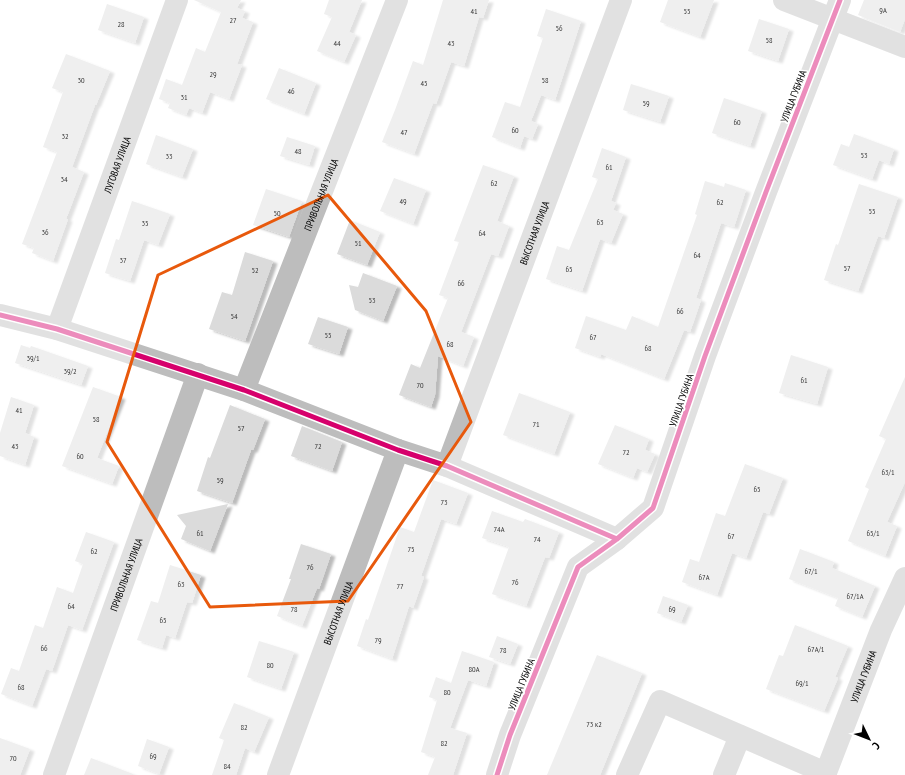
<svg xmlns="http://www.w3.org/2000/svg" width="905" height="775" font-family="'PT Sans Narrow',sans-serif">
<defs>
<filter id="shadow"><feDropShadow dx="4.5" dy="2.5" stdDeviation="1" flood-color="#0004"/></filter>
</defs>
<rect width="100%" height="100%" fill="#fff"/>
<!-- building -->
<path fill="#dbdbdb" filter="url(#shadow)" d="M194 0H241L237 8 245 11 242 18 253 22 237 64 242 65 229 99 210 92 202 113 189 108 186 115 168 108 170 103 159 99 166 79 182 85 196 48 205 52 221 12Z
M329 0H362L349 32 356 35 344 62 317 51 332 17 324 14Z
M443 0H489L483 18 479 17 464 66 451 62 436 104 433 103 414 154 382 142 395 110 413 61 423 65Z
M668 0H714L700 37 660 22Z
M864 0H905V19L900 32 858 15Z
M107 4 144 17 135 43 98 30Z
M546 9 581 21 555 100 541 95 531 121 538 124 532 139 524 136 520 148 492 137 505 102 520 107 543 38 537 36Z
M759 19 789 29 778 61 748 51Z
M66 54 110 71 96 105H95L72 167 84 172 66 219H68L53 261 32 253 34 248 22 244 57 152 43 147 63 92 52 88Z
M279 68 316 83 304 114 266 99Z
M631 84 669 96 660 122 623 110Z
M724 98 762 111 750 146 712 133Z
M854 134 894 149 889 164 879 160 872 179 833 165 841 144 849 147Z
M156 135 193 149 182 177 146 164Z
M287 137 315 146 309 165 280 156Z
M602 148 626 157 611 201 616 203 613 210 623 214 611 243 600 239 582 291 546 279 557 246 569 250 598 179 592 177Z
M483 165 514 176 497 221 509 226 498 256 491 254 461 332 474 337 463 366 438 356 435 395 431 407 399 395 411 364 420 368 448 298 439 295 459 242 454 241Z
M394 178 426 190 413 224 380 211Z
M705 181 724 187 725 183 746 190 734 227 721 223 696 298 701 300 690 332 684 330 664 379 601 354 600 357 575 348 586 316 626 330 632 316 658 327 697 215 695 214Z
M859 184 898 197 884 238 878 236 858 291 824 280 836 244 838 245Z
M266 189 302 201 289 237 253 225Z
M132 201 170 214 158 245 144 240 130 281 105 273 116 239 119 240Z
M350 220 380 232 367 265 337 254Z
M245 252 273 261 245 341 209 329 222 292 232 295Z
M363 273 397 286 383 321 355 310 349 285 358 287Z
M318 317 348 327 339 354 308 344Z
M21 345 30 348 31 346 88 366 81 385 15 363Z
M791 355 828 367 817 404 779 393Z
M905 377V482L887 522 897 526 885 556 848 541 869 489 865 487 886 439 879 436Z
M93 387 121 397 97 458 119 466 112 484 62 466Z
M519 393 570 412 554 454 503 435Z
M11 397 34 405 25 433 34 437 25 465 0 456V433Z
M230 405 265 419 253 450H251L232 503 197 491 208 457 210 458Z
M615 425 649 439 645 450 655 454 647 472 637 468 633 478 598 464Z
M302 426 342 442 332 471 291 456Z
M745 464 783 478 769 514 763 512 746 558 732 553 717 595 682 582 690 559 699 562 716 513 725 516Z
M433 480 468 493 456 524 441 519 421 576 424 577 413 608 409 606 392 659 357 646 366 619 368 620 400 527 414 532Z
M228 504 210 551 181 539 186 526 177 515Z
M492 511 523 522 525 519 559 532 549 558 545 557 526 606 492 594 509 547 482 538Z
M86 532 114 542 82 630 68 625 52 671 46 669 32 706 1 694 11 668 19 671 35 625 43 628 57 587 73 593 83 564 75 561Z
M301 544 331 554 319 589 317 588 302 626 277 616 291 579H289Z
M800 549 834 562 832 568 875 586 862 617 835 606 838 598 789 579Z
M170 565 201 575 192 603 187 602 175 638 166 635 162 648 137 640 151 601 158 603Z
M663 596 688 605 681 622 657 613Z
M795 625 848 646 835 677 838 678 824 711 766 689 779 655 783 656Z
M497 636 518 644 510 664 489 657Z
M259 641 294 652 281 689 247 677Z
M462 651 494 662 486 686 468 680 450 728 467 733 453 775H428L435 757 421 752 437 700 429 697 436 677 451 683Z
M597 655 642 673 600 775H547Z
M234 703 269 717 254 752 245 748 236 775H212L224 740 219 738Z
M0 738 30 749 20 775H0Z
M147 739 169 747 159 774 138 766Z
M91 758 133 774V775H84Z"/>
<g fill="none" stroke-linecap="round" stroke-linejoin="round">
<!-- minor -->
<g stroke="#bdbdbd" stroke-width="22">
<path d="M784 0 905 47"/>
<path d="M0 315 57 329 244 390 398 450 447 466 617 539"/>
<path id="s1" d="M57 329 177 0"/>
<path id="s2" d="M244 390 397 0"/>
<path id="s3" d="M447 466 621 0"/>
<path id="s4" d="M54 775 198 374"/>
<path id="s5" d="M278 775 398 450"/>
<path d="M497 775 510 735 578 567 617 539 653 508 705 356 766 192 840 0"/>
<path d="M627 775 660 701 826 773"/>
<path d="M724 775 740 736"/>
<path id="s6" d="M825 775 881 630 905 578"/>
</g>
<!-- cycleway casing -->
<g stroke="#fff" stroke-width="8">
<path id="cycleway" d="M0 315 57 329 244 390 398 450 447 466 617 539
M497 775 510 735 578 567 617 539 653 508 705 356 766 192 840 0"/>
</g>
<!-- cycleway -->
<use href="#cycleway" stroke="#d6006c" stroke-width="5"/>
</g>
<!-- marked area -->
<path d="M0 0H905V775H0ZM328 195 426 311 471 422 348 601 210 607 107 442 158 275Z" fill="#fff" fill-opacity=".55" fill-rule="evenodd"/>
<path fill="none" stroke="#e8590c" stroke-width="3" stroke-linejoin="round" d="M328 195 426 311 471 422 348 601 210 607 107 442 158 275Z"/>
<g text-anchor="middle" stroke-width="3.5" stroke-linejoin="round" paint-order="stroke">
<!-- number labels -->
<g font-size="8" fill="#373737">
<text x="883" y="13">9А</text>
<text x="474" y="14">41</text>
<text x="687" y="14">55</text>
<text x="233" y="23">27</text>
<text x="121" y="27">28</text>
<text x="559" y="31">56</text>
<text x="769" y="43">58</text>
<text x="337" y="46">44</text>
<text x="451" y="46">43</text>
<text x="213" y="77">29</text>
<text x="81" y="83">30</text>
<text x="545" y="83">58</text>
<text x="424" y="86">45</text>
<text x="291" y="94">46</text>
<text x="184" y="100">31</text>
<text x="646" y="106">59</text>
<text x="737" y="125">60</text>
<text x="515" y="133">60</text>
<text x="404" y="135">47</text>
<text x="65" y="139">32</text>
<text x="298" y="154">48</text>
<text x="864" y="158">53</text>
<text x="169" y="159">33</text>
<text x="609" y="170">61</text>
<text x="64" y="182">34</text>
<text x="494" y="186">62</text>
<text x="403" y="204">49</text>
<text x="720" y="205">62</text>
<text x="872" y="214">55</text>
<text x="277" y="216">50</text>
<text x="600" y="225">63</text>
<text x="145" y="226">35</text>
<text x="45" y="235">36</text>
<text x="482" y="236">64</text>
<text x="358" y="246">51</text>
<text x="697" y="258">64</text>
<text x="123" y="263">37</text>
<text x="847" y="271">57</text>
<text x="569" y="272">65</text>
<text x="255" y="273">52</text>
<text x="461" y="286">66</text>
<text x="372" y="303">53</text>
<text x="680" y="314">66</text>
<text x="234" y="319">54</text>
<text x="328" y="338">55</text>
<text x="593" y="340">67</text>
<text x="450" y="347">68</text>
<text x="648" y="351">68</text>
<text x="33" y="361">39/1</text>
<text x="70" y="374">39/2</text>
<text x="804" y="383">61</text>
<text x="420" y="388">70</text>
<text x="19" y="413">41</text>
<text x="96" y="422">58</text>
<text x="536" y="427">71</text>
<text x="241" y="431">57</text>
<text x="15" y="449">43</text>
<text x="318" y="449">72</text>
<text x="626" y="455">72</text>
<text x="80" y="459">60</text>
<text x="888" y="475">63/1</text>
<text x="220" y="483">59</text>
<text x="757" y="492">65</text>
<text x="444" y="505">73</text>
<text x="499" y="532">74А</text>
<text x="200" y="536">61</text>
<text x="873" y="536">65/1</text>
<text x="731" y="539">67</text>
<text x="537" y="542">74</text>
<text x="411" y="552">75</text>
<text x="94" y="554">62</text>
<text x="310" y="570">76</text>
<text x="811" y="574">67/1</text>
<text x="704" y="580">67А</text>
<text x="515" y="585">76</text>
<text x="181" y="587">63</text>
<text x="400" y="589">77</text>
<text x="855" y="599">67/1А</text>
<text x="71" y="609">64</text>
<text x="294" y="612">78</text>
<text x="672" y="612">69</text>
<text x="163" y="623">65</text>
<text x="378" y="643">79</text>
<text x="44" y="651">66</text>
<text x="816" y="652">67А/1</text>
<text x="503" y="653">78</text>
<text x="270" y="668">80</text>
<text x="474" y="672">80А</text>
<text x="802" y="686">69/1</text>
<text x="21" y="690">68</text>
<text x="447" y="695">80</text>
<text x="594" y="727">73 к2</text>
<text x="244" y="730">82</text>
<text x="444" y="746">82</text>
<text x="153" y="759">69</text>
<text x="13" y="761">70</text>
<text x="227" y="769">84</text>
</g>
<!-- street labels -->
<g font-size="10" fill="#000" stroke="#fff">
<text transform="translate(793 96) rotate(-69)" y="4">УЛИЦА ГУБИНА</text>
<text dy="4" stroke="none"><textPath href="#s1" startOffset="175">ЛУГОВАЯ УЛИЦА</textPath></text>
<text dy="4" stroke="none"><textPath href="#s2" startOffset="210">ПРИВОЛЬНАЯ УЛИЦА</textPath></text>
<text dy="4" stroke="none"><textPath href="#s3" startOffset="249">ВЫСОТНАЯ УЛИЦА</textPath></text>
<text transform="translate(681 400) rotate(-71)" y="4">УЛИЦА ГУБИНА</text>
<text dy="4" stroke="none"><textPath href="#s4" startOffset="213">ПРИВОЛЬНАЯ УЛИЦА</textPath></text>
<text dy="4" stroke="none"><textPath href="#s5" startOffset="173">ВЫСОТНАЯ УЛИЦА</textPath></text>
<text dy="4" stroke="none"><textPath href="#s6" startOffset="106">УЛИЦА ГУБИНА</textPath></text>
<text transform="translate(521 684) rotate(-68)" y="4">УЛИЦА ГУБИНА</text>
</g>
</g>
<!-- north arrow -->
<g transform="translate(869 739) rotate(133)" stroke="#ffffff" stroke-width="3" paint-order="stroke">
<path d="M0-3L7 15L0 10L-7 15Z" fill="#000000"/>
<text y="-6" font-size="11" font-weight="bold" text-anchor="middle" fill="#000000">С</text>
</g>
</svg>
